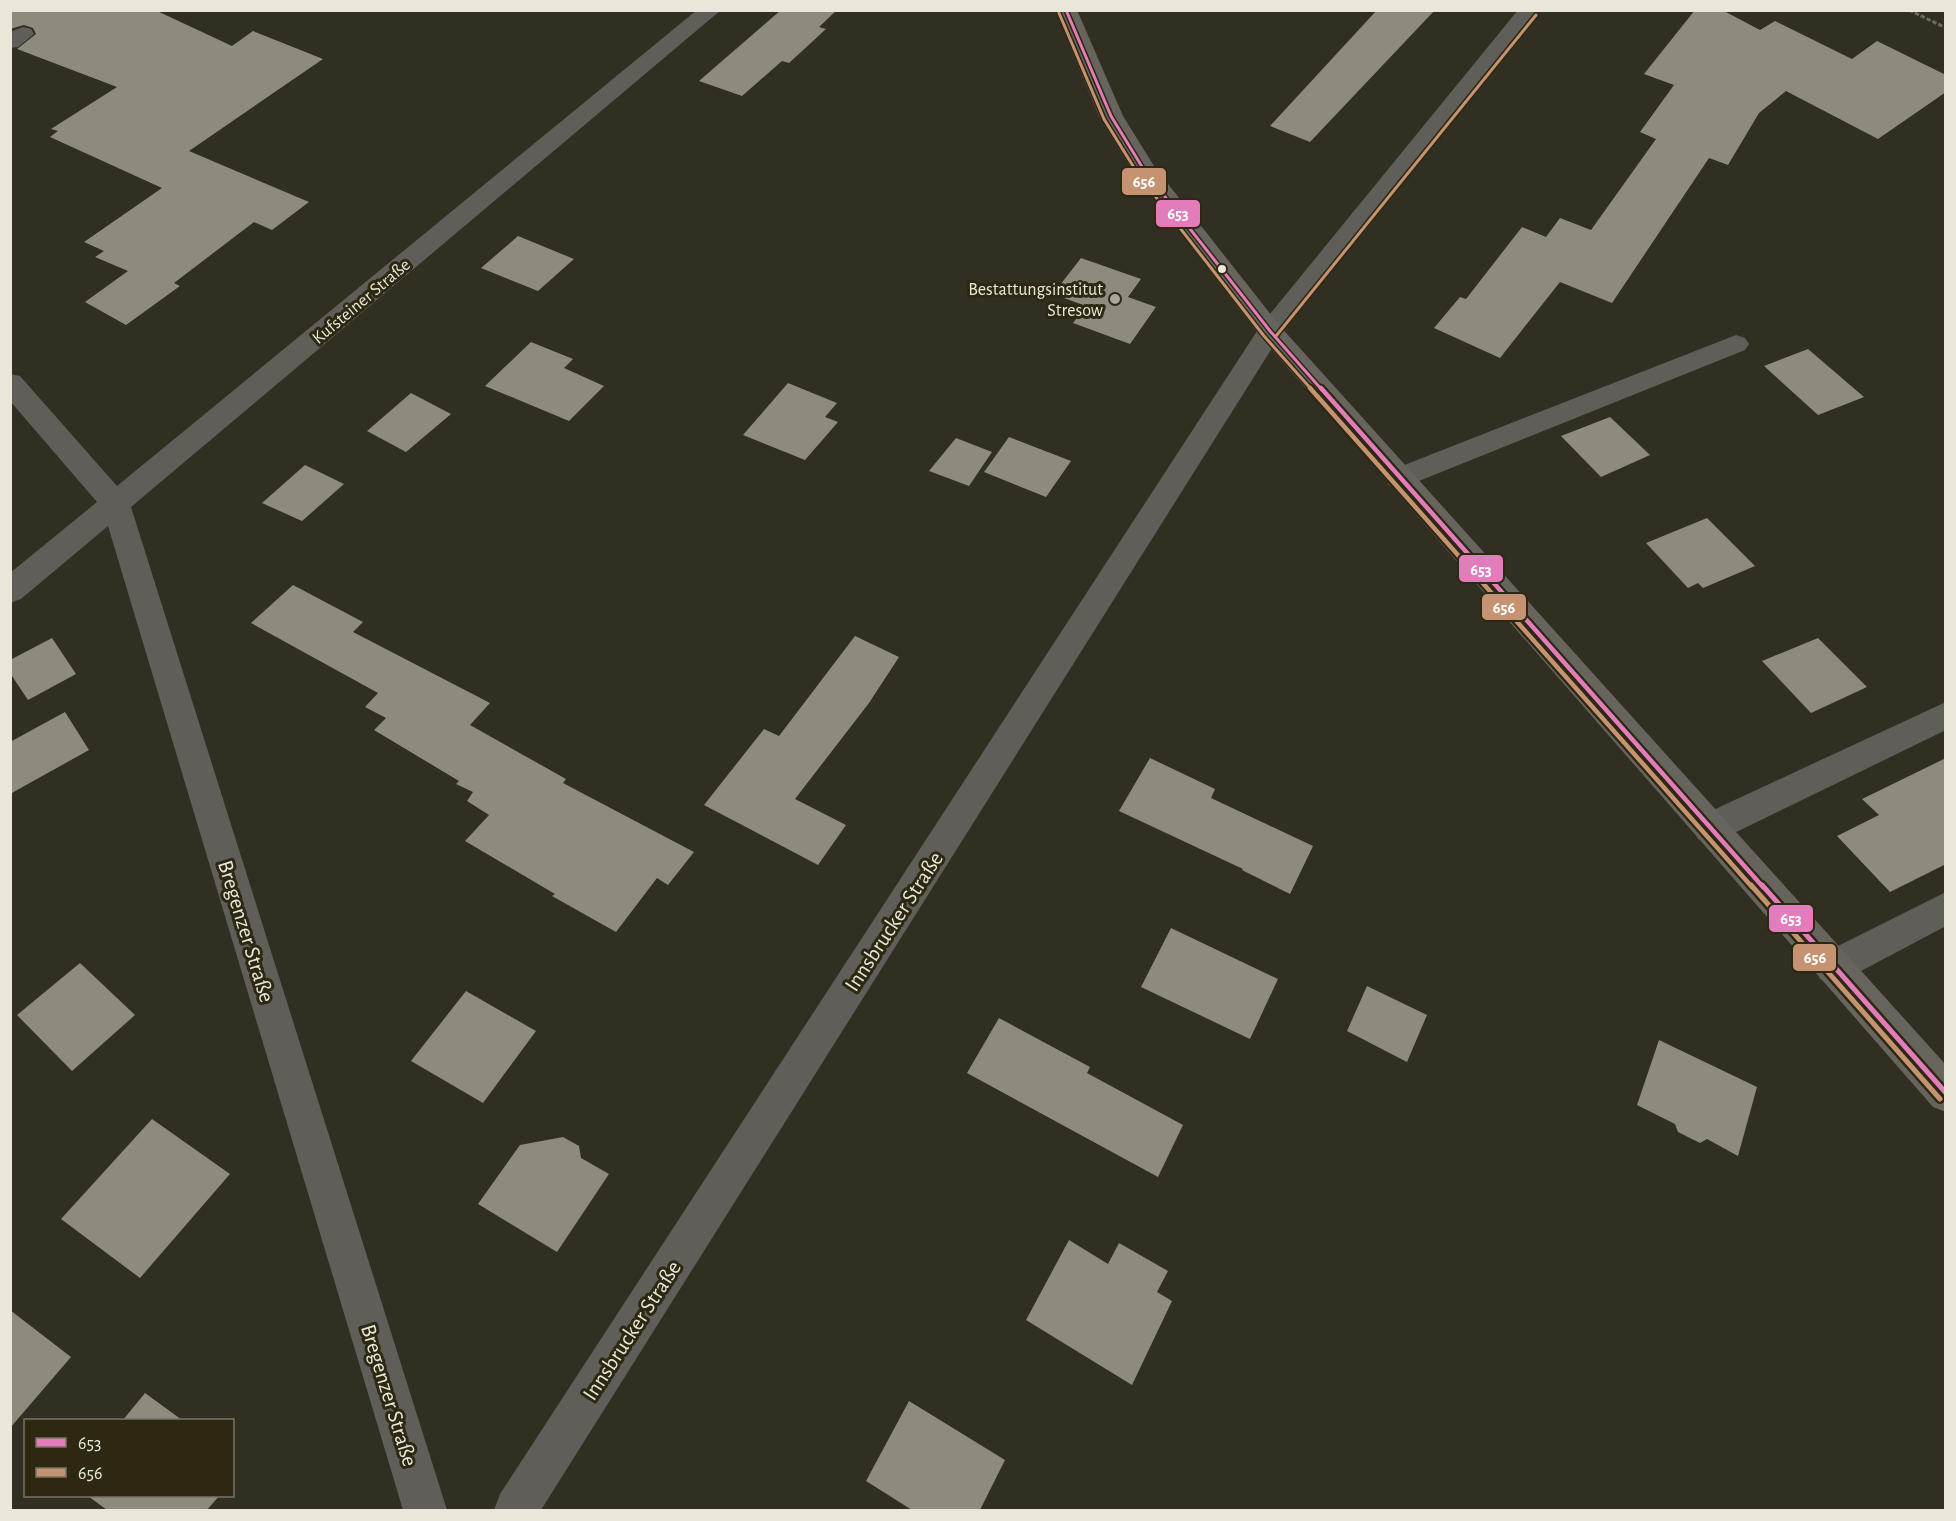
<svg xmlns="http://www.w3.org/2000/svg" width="1956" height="1521" font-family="'Alegreya Sans',sans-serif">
<rect width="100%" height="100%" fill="#312e22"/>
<!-- building -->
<path fill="#8e8b7e" d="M10 10H155L232 46 253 31 323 59 189 151 309 202 272 230 254 222 174 283 180 286 126 325 85 302 128 271 95 257 104 251 84 242 162 188 50 137 58 131 51 129 117 87 17 49 36 34 33 28 24 25 10 29Z
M781 10H837L819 27 826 29 789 63 782 61 742 96 699 81Z
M1377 10H1435L1310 142 1270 126Z
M1695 10H1722L1760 30 1775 21 1852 59 1877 41 1946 75V92L1878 139 1786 91 1759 113 1728 165 1709 158 1612 303 1560 282 1500 358 1434 328 1460 297 1466 299 1522 227 1546 237 1560 218 1591 230 1656 139 1640 132 1674 85 1644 74Z
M518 236 574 259 538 291 481 268Z
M1081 258 1141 279 1128 297 1156 307 1130 344 1073 323 1086 306 1053 294Z
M531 342 573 359 564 368 604 386 569 421 485 386Z
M1808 349 1864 397 1818 415 1764 366Z
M788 383 837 403 825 417 838 422 805 460 743 435Z
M411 393 451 414 406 452 367 431Z
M1610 417 1650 455 1601 477 1561 436Z
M1009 437 1071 461 1046 497 984 472Z
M956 438 992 452 969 486 929 471Z
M305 465 344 484 302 521 262 503Z
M1707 518 1755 566 1703 588 1698 583 1688 588 1646 543Z
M293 585 363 622 353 632 490 703 470 725 566 779 563 783 694 852 668 885 657 878 616 932 552 896 555 894 465 841 489 815 467 801 473 792 456 784 459 781 374 730 386 718 365 707 378 693 251 623Z
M855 636 899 657 869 703 795 799 846 825 818 865 704 805 764 729 779 736Z
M52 638 76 674 28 700 10 673V660Z
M1818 638 1867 687 1811 713 1762 661Z
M65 712 89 750 10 794V742Z
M1150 758 1215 789 1211 798 1313 846 1290 894 1242 870 1243 869 1119 811Z
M1946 758V864L1890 892 1837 836 1879 815 1862 799Z
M1171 928 1278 979 1250 1039 1141 987Z
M80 963 135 1015 72 1071 17 1015Z
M1367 986 1427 1015 1407 1062 1347 1031Z
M466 991 536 1031 483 1103 411 1061Z
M999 1018 1090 1067 1087 1073 1183 1125 1158 1177 967 1073Z
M1659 1040 1757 1087 1738 1156 1707 1139 1700 1143 1678 1132 1675 1124 1637 1105Z
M152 1119 230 1174 140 1278 61 1219Z
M563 1137 579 1146 581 1158 609 1174 557 1252 478 1204 520 1145Z
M1069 1240 1108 1264 1119 1243 1168 1271 1157 1292 1172 1301 1132 1385 1026 1320Z
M10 1310 71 1357 10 1428Z
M145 1393 182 1420H123Z
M909 1401 1005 1460 980 1510H912L866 1481Z
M88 1496H219L207 1510H107Z"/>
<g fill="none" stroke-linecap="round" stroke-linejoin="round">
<!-- path -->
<path stroke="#6a6963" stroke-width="3" stroke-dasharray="4.5 2" stroke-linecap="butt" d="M1909 10 1946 28"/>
<!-- minor -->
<path fill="#5f5e58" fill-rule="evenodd" d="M697 10H721L131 507 447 1510H403L108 526 21 599 10 603V573L97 502 10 401V374L20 376 117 486Z
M1518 10H1540L1279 337 541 1510H494L500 1494 1261 325Z
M23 27 31 29 34 34 18 47 10 48V32Z
M1736 335 1745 338 1749 344 1745 350 1409 485 1399 489 1389 485 1385 478 1389 471Z
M1946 702V730L1722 839 1710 843 1698 839 1693 828 1698 817Z
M1946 892V926L1846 979 1833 984 1820 979 1815 967 1820 955Z"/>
<!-- major -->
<path fill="#67645e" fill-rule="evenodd" d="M1055 10H1077L1123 116 1154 166 1279 325 1946 1065V1112L1933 1107 1261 337 1132 170 1099 116Z"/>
<!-- bus-1-far2 casing -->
<g stroke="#2d2812" stroke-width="6">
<path id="bus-1-far2" d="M1066 10 1111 116 1144 170 1270 331 1322 390"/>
</g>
<!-- bus-1-far1 casing -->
<g stroke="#2d2812" stroke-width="9">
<path id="bus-1-far1" d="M1321 388 1763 887"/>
</g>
<!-- bus-1 casing -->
<g stroke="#2d2812" stroke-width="10">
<path id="bus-1" d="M1762 885 1946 1093"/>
</g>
<!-- bus-2-far2 casing -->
<g stroke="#2d2812" stroke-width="6">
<path id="bus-2-far2" d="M1059 13 1104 119 1138 174 1264 336 1312 390
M1276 336 1536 15"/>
</g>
<!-- bus-2-far1 casing -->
<g stroke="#2d2812" stroke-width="9">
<path id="bus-2-far1" d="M1310 388 1752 887"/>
</g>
<!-- bus-2 casing -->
<g stroke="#2d2812" stroke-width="10">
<path id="bus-2" d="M1751 885 1940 1099"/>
</g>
<!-- bus-1-far2 -->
<use href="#bus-1-far2" stroke="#e27cba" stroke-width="3"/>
<!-- bus-1-far1 -->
<use href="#bus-1-far1" stroke="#e27cba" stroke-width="4.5"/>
<!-- bus-1 -->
<use href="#bus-1" stroke="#e27cba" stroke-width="5"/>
<!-- bus-2-far2 -->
<use href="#bus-2-far2" stroke="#c59372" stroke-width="3"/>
<!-- bus-2-far1 -->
<use href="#bus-2-far1" stroke="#c59372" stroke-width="4.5"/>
<!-- bus-2 -->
<use href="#bus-2" stroke="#c59372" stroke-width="5"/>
</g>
<!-- markers -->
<circle fill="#eae7da" stroke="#2d2812" stroke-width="2" cx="1222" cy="269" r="5"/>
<circle fill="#a9a69a" stroke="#2d2812" stroke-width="2" cx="1115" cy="299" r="6"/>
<g text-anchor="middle" stroke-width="6" stroke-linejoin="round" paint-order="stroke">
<!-- far-poi labels -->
<g font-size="18" fill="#eae7da" stroke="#2d2812" text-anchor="end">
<text x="1103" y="295">Bestattungsinstitut<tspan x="1103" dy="21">Stresow</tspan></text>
</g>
<!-- far-street labels -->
<g font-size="18" fill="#eae7da" stroke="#2d2812">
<text transform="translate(361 301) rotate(-40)" y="6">Kufsteiner Straße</text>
</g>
<!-- street labels -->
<g font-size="22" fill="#eae7da" stroke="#2d2812">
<text transform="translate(893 921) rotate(-57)" y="8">Innsbrucker Straße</text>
<text transform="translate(247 931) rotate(73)" y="8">Bregenzer Straße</text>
<text transform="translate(631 1330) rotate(-57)" y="8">Innsbrucker Straße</text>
<text transform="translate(390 1395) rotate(73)" y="8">Bregenzer Straße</text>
</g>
</g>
<g stroke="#2d2812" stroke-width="2">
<rect x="1121" y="167" width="46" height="29" rx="6" fill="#c59372"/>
<rect x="1155" y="199" width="46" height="29" rx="6" fill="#e27cba"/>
<rect x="1458" y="554" width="46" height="29" rx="6" fill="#e27cba"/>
<rect x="1481" y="593" width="46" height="28" rx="6" fill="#c59372"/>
<rect x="1768" y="904" width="46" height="29" rx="6" fill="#e27cba"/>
<rect x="1792" y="943" width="45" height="29" rx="6" fill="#c59372"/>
</g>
<g font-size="16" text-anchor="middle" font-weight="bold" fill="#fff">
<text x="1144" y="187">656</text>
<text x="1178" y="219">653</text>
<text x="1481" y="575">653</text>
<text x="1504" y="613">656</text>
<text x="1791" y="924">653</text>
<text x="1815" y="963">656</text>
</g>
<!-- border -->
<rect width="1956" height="1521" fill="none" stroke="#eae7da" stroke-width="24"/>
<!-- legend -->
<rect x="24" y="1419" width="210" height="78" fill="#2d2812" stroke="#797462" stroke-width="1.5"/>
<rect x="36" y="1438" width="30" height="9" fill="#e27cba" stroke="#797462" stroke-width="1.5"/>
<text x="78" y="1449" font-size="18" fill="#eae7da">653</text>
<rect x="36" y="1468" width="30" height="9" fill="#c59372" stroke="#797462" stroke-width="1.5"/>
<text x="78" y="1479" font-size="18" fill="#eae7da">656</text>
</svg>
